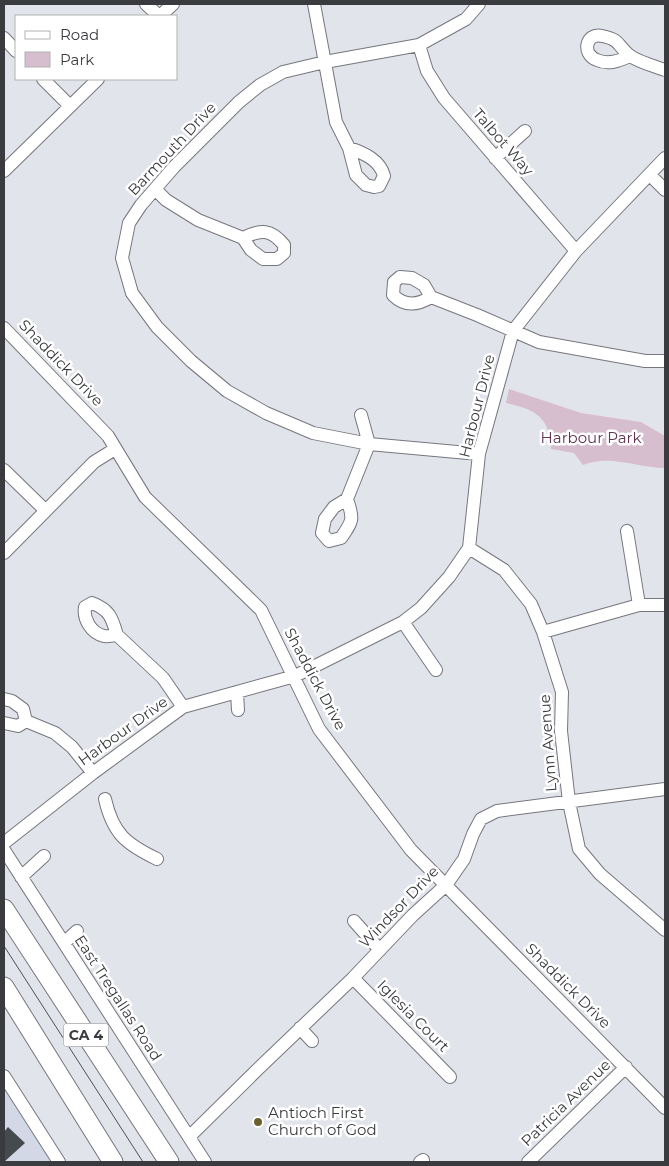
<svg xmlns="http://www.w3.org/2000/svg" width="669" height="1166" font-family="Montserrat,sans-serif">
<rect width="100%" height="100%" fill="#e2e4eb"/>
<!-- built -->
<path fill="#d3d8e6" d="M4 1076 59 1162H4Z"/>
<!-- green -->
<path fill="#d7bece" d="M509 389 581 413 641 422 665 436V468C637 468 611 454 583 465L574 453 551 449C550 417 535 409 506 403Z"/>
<!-- building -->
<path fill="#444a4e" d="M8 1127 25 1143 4 1162V1132Z"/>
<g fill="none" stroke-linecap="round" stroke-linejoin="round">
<!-- minor casing -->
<g stroke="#75777d" stroke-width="14">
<path id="minor" d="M146 4 159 16
M314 4 336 122 349 148 356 175 366 185 374 187 379 186 384 176C380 160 364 153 349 148
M160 16 173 4
M4 38 16 51
M419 45 427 71 444 98 576 251
M630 56C619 61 608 65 597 60 581 54 586 32 602 36 621 40 616 44 629 55 638 62 654 66 665 70
M43 79 70 106
M495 158 525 131
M4 171 98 79
M650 175 665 190
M155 189 166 200 198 220 243 238 251 250 263 259H277L284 253V245C271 229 261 229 243 238
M431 297C418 305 405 307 393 295L394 282 400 277 412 278 424 285 431 297 477 315 539 342 645 361H665
M4 328 108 436 145 497 261 610 319 729 411 850 665 1108
M479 454 369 444 313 433 266 413 227 391 191 361 157 327 132 293 122 258 129 223 141 205 174 167 239 102 260 85 283 72 325 62 419 45 466 19 479 4
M4 470 45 510
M347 499C354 519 353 521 341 538L329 541 322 533 325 519 334 507 347 499 369 444 361 415
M627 531 639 605
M469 548 504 570 531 604 543 632 562 692 561 731 569 802 579 849 600 874 665 930
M4 553 94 462 115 449
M92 603C110 610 112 618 117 635 113 635 108 637 104 636 91 633 83 619 85 607Z
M403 622 436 670
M543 632 639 605H665
M117 635 163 678 183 707
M237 692 238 710
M4 699 12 701 23 709 26 721
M26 721 55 733 72 747 93 773
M4 723 18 726 26 721
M105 799C113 834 126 844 157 859
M4 843 93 773 183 707 295 676 403 622 421 608 449 577 469 548 479 454 513 331 576 251 665 158
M4 850 205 1162
M21 877 44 856
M354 921 380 950
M64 943 77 931
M353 978 450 1077
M300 1028 312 1041
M4 1076 59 1162
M189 1137 259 1068 353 978 413 915 446 885 464 859 473 834 481 819 497 811 665 789
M420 1162 423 1160
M528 1162 626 1067"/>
</g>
<!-- highway casing -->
<g stroke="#75777d" stroke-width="21">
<path id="highway" d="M4 909 169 1162
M4 987 113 1162"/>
</g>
<!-- minor -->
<use href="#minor" stroke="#fff" stroke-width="12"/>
<!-- highway -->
<use href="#highway" stroke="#fff" stroke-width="19"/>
<!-- tram -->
<path stroke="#4f5054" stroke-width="1" d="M4 946 143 1162"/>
</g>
<!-- markers -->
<circle fill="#68612d" stroke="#fff" stroke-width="2" cx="258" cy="1122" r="5"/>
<g text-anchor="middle" stroke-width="5" stroke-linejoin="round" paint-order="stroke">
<!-- shield labels -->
<rect fill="#fff" stroke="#757678" stroke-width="1" x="63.5" y="1023.5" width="45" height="23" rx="4"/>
<g font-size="14" font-weight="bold" fill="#3a3b3e">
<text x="86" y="1040">CA 4</text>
</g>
<!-- street labels -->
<g font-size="15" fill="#3a3b3e" stroke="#fff">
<text transform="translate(503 142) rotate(49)" y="5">Talbot Way</text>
<text transform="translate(172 149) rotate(-47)" y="5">Barmouth Drive</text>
<text transform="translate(61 363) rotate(46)" y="5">Shaddick Drive</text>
<text transform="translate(477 406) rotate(-76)" y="5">Harbour Drive</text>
<text transform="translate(315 679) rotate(62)" y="5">Shaddick Drive</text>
<text transform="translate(123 731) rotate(-36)" y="5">Harbour Drive</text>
<text transform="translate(548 743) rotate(-94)" y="5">Lynn Avenue</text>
<text transform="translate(399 907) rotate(-46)" y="5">Windsor Drive</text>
<text transform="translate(568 986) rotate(45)" y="5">Shaddick Drive</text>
<text transform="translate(118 998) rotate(57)" y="5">East Tregallas Road</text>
<text transform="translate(413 1016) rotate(45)" y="5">Iglesia Court</text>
<text transform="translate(566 1103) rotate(-44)" y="5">Patricia Avenue</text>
</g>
<!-- park labels -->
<g font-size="15" fill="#613453" stroke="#fff">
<text x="591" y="443">Harbour Park</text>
</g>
<!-- poi labels -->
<g font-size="15" fill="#3a3b3e" stroke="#fff" text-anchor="start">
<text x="268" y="1118">Antioch First<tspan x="268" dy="17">Church of God</tspan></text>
</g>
</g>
<!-- border -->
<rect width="669" height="1166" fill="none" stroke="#3a3b3e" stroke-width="10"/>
<!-- legend -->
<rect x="15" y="15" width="162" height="65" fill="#ffffff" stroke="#b0b1b2"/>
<rect x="25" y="31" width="25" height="8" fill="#ffffff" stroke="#b0b1b2"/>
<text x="60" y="40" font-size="15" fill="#3a3b3e">Road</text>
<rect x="25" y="52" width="25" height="15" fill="#d7bece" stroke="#b0b1b2"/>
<text x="60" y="65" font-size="15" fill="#3a3b3e">Park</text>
</svg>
